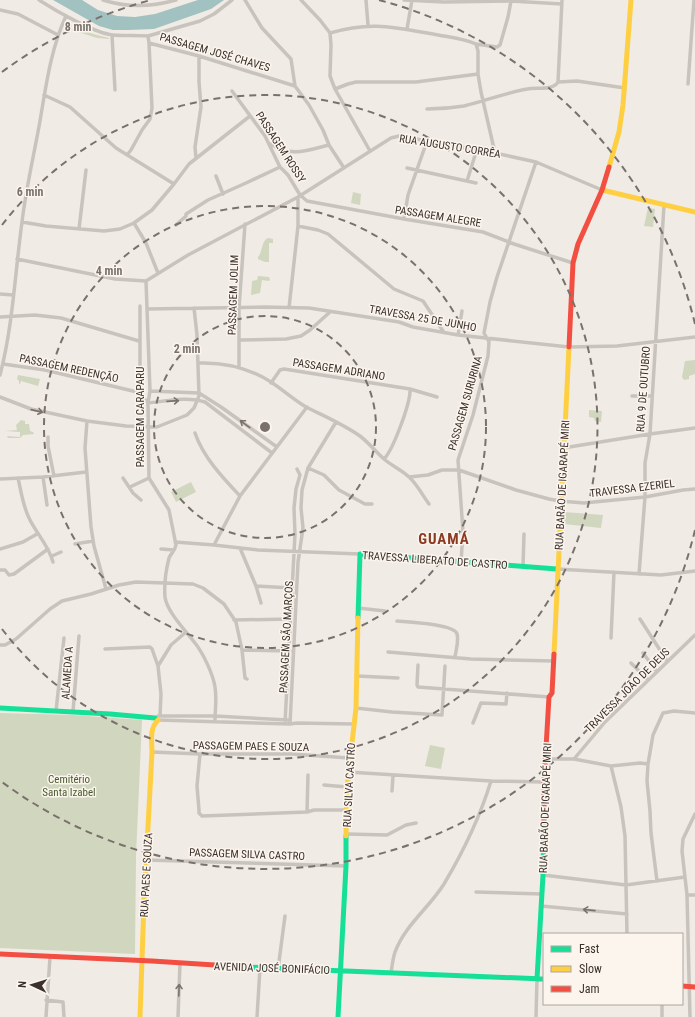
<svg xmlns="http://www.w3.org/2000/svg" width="695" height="1017" font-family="'Roboto Condensed',sans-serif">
<rect width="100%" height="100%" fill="#f0ebe5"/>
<!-- green -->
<path fill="#d1d6bf" d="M69 24 72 25 71 29H75L76 26 93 34 109 38V39L97 38 66 28Z
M353 192 361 194 360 205 351 203Z
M648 208 655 209 653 227 644 226Z
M268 238 273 239V243H269V262H265L258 259V257C263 252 261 241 268 238Z
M258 276 269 277 270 280 269 281 262 280 260 293 251 295 252 281 257 280Z
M695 360V374L689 376V379L684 380 682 377 685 361Z
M18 375 40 379 38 386 21 381 20 384H19V381L17 379Z
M589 410 602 411 601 422 595 421 594 418 589 417Z
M21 420 25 421V424H29L30 431 33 432 34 434 23 435 20 438H8L7 436 20 437V432L5 431 17 430 16 425Z
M191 482 196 492 176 502 171 492Z
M564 512 603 515 601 528 564 524Z
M0 713 73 715 142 720 136 856 135 954 0 948Z
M430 745 445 748 441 769 425 766Z"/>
<!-- water -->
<path fill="#a1c2c1" d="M53 0H82L98 10 117 16 135 17 155 14 198 0H224L211 9 154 29 128 30H113L99 26Z"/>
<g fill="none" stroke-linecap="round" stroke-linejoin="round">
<!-- street -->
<path stroke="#c9c3be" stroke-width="3.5" d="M39 0C56 11 94 33 113 35 124 36 136 35 148 36L149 43 199 56 295 86
M103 0C128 8 151 7 176 0
M245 0 262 28 291 59 295 86 309 105 323 130 329 145 344 168
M301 0 320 20 330 33 331 45 330 76 335 89 370 151
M366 0 368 25
M404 0 444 2 511 1 562 4
M0 10 18 14 58 35
M407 29 412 0
M330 33C370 21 393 27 433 34 447 37 462 38 476 44L478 51V74L481 92 495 153
M112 35 115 90
M148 36 200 21 214 14 232 0
M476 44 497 47 500 45 508 17 511 1
M558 82 562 0
M688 84 694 0
M335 89 348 84 356 82H416L478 74
M232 91 265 136 280 167 288 175 300 195 307 201 404 219 483 232 514 244 573 263
M44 95 70 107 116 148 174 184
M427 109C440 109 452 108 464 106 485 101 505 93 527 89 536 87 553 91 558 82L577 81 625 88
M271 144C290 158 309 150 329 145
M127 155 131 150 142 130 150 119 152 108 149 43
M196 158 195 147 201 107 199 82V56
M407 168 476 183
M216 176 223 194
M467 181 477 149
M404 219 408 195 427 141
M22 222 46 226 104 231 120 229 134 223 152 210 174 184 189 164 250 116
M134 223 146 243 158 273
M176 225 186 216V214L208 200 246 183 280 167
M298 226 318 230 328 234 394 289 423 301 443 331
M79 229 86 170
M17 259 115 279 146 281 188 255 298 197 391 138 399 136 495 153 536 162 602 190
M146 281 150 391 148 403 149 478 169 510 176 545C175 551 171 553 169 558 166 570 164 585 165 597 167 612 186 631 195 643 203 653 213 674 215 687 217 698 215 710 215 721
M0 294 13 295
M140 306V394
M289 308 298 226V197
M147 309 265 307 309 308 399 322 413 327 458 335 569 347 617 346 695 337
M0 317 35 315 61 318 139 341
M458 335 462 311
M240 340 286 339 301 336 310 330 330 312
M198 363C224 362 249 368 271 382 283 390 293 399 306 407 324 416 343 424 360 436 369 443 376 452 384 459 392 466 402 470 409 477 417 484 423 496 429 504
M3 364 45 370 137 392 140 394 148 403
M239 367V308L245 224
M0 375C13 325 15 273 22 222 26 188 34 155 40 121 46 86 51 48 66 16
M271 383 280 370 284 369 410 389 437 397
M150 391 199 393 221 407 277 447
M632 396H651
M0 397 31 409 87 421 126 426 157 427 187 415 194 408 199 396 197 335 194 308
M148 403C166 401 188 396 205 402L272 453
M87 421 85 448 91 527 94 546 106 589
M195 433C203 457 223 478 240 496
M48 437V446L54 476
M563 448 650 434 695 428
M384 459C393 450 411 402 410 389
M308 468 324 475 339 490 365 504H372
M43 477 47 505
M409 477 428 475 442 470H459L516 490 549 499 560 501 584 503 645 497 683 490 695 489
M18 478C21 491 23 506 29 518 36 533 49 546 53 562
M123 478 133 493 141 500
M0 479 43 477 86 472
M130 487 149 478
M175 542 214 545 258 550 360 554
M75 544 93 541
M214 545 240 496 307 407
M240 548 256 586 261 603
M0 549 23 542 37 534
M161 549 174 550
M52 556 61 552
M461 562 463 532 458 460 473 415 488 356 489 342 484 333 490 302 497 277 536 162
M523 567 524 534
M557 569 661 575 695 571
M0 570H5L9 575 14 574 48 549
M639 574 645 497V463L650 434 664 205
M256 586 292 588
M358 608 385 611
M640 619 667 661
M234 620 291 619
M397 621C407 622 455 624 457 634 459 641 456 650 455 657
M611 638 614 572
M0 645H5L16 639 50 609 62 601 91 594 119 585 136 582 193 584 203 588 224 604 236 622 242 650 245 678 247 679
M105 649 150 647 152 649 158 666
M242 650 290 651
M388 652 471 659 554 661
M643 653 657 672
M631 663 648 680
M418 665 417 685 418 687 549 697
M357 676 398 678
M356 708 392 712 442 715 445 666
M56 711 64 638
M73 712 79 636
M160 716 161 694 158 666 171 645 186 632
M155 718 158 716H215L288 720
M158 720 290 724 297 723 354 724
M285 723 295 534 294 508 296 489 300 475 297 469
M473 723 481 703 506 704 507 693
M290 724 298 562 303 528 301 508 302 490 308 468 336 422
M152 752 200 754H292L349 758
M200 754 197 786 199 810V813L202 816 307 812 314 810H346
M546 759H574L611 766 640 763 648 764
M574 759 605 722 695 635
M611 766 621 807 625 836 627 934
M348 772 491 781 544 782
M324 785 347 787
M392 791 393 776
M307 812 308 775
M347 834 387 835 406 825 416 823
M146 860 346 866
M543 875 626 885 685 877
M657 881 651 833 650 811 647 781 648 764 653 735 663 713 674 711 695 713
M476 892 542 894
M687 895H695
M541 906 627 914
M278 969 285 916
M391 973C392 966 393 958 395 952 405 925 429 908 444 884 463 852 480 817 491 781
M46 1000 63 1002 64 1017
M46 1017 50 957
M178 1017 180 963
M257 1017 260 968
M536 1017 537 979
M662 1017V1004
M690 1017 687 895 682 851 683 839 695 814"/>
<!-- fast -->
<path stroke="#16e098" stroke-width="5" d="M358 618 360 554 557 569
M0 708 110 714 155 718
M246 967 544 979
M537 979 543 875 544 819
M338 1017 346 866V836"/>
<!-- slow -->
<path stroke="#ffcf43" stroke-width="5" d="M609 167 619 132 623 105 631 0
M602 190 695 212
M554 654 569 347
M346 836 347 787 356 708 358 618
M140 1017 144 902 152 752C152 741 149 729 158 720"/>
<!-- jam -->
<path stroke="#f24e42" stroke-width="5" d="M569 347 573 263 578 244 602 190 609 167
M544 819V782L549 697 552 693 554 654
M0 954 152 961 246 967
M682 986 695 987"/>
</g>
<!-- one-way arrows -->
<defs><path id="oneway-shaft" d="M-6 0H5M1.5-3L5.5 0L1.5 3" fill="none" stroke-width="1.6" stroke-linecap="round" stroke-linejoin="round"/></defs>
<g stroke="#7b726d">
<use href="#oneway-shaft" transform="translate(173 401) rotate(-4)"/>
<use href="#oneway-shaft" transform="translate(37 411) rotate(13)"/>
<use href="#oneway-shaft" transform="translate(245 424) rotate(-144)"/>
<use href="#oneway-shaft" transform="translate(589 910) rotate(-174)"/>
<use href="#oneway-shaft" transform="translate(179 990) rotate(-88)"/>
</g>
<!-- distance rings -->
<g fill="none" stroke="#7a716c" stroke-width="2" stroke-dasharray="7 5">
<circle cx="265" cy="427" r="111"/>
<circle cx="265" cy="427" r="221"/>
<path d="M2 225A332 332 0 1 1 2 629"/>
<path d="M695 530A442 442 0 0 1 2 782M2 72A442 442 0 0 1 151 0M379 0A442 442 0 0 1 695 324"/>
</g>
<g text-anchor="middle" stroke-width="3" stroke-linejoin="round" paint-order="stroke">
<!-- street labels -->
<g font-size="11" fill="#3b302b" stroke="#fbf5ee">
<text transform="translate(215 52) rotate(16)" y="4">PASSAGEM JOSÉ CHAVES</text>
<text transform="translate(450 146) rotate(9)" y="4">RUA AUGUSTO CORRÊA</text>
<text transform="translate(281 147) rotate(57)" y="4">PASSAGEM ROSSY</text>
<text transform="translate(438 216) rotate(9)" y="4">PASSAGEM ALEGRE</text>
<text transform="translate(233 295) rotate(-88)" y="4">PASSAGEM JOLIM</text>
<text transform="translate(423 318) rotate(10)" y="4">TRAVESSA 25 DE JUNHO</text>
<text transform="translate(69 368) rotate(12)" y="4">PASSAGEM REDENÇÃO</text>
<text transform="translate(339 369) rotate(9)" y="4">PASSAGEM ADRIANO</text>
<text transform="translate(643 389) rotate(-86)" y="4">RUA 9 DE OUTUBRO</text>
<text transform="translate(465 403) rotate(-74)" y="4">PASSAGEM SURURINA</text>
<text transform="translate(140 417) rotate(-90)" y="4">PASSAGEM CARAPARU</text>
<text transform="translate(562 485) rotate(-87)" y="4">RUA BARÃO DE IGARAPÉ MIRI</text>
<text transform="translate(632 488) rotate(-7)" y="4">TRAVESSA EZERIEL</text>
<text transform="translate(435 560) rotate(4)" y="4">TRAVESSA LIBERATO DE CASTRO</text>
<text transform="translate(286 637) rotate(-87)" y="4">PASSAGEM SÃO MARÇOS</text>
<text transform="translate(67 673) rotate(-86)" y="4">ALAMEDA A</text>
<text transform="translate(627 690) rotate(-45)" y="4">TRAVESSA JOÃO DE DEUS</text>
<text transform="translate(251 746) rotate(1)" y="4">PASSAGEM PAES E SOUZA</text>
<text transform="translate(349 785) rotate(-87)" y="4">RUA SILVA CASTRO</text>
<text transform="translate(545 808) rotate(-88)" y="4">RUA BARÃO DE IGARAPÉ MIRI</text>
<text transform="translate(247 854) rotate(2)" y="4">PASSAGEM SILVA CASTRO</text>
<text transform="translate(146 875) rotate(-87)" y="4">RUA PAES E SOUZA</text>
<text transform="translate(272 968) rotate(2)" y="4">AVENIDA JOSÉ BONIFÁCIO</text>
</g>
<!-- park labels -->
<g font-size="11" fill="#4a5a2e" stroke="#fbf5ee">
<text x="69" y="783">Cemitério<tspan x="69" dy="13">Santa Izabel</tspan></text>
</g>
<!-- district labels -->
<g font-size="15" font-weight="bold" letter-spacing="1" fill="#8c3b22" stroke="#fbf5ee">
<text x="444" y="544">GUAMÁ</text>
</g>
</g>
<circle cx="265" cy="427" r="6" fill="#7a716c" stroke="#fbf5ee" stroke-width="2"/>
<g font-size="12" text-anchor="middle" font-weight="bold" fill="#7a716c" stroke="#fbf5ee" stroke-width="3" stroke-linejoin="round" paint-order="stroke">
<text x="78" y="31">8 min</text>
<text x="30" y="196">6 min</text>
<text x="109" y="275">4 min</text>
<text x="187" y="353">2 min</text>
</g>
<!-- legend -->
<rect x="543" y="933" width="140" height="72" fill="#fbf5ee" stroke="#aea6a0"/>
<rect x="551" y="946" width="20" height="6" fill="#16e098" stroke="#aea6a0"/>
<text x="579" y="953" font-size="12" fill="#3b302b">Fast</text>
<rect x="551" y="966" width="20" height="6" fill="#ffcf43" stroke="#aea6a0"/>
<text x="579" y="973" font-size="12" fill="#3b302b">Slow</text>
<rect x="551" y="986" width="20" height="6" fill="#f24e42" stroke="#aea6a0"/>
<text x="579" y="993" font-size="12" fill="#3b302b">Jam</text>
<!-- north arrow -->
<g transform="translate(32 985) rotate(274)" stroke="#fbf5ee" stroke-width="3" paint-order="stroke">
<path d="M0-3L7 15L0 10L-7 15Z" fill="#3b302b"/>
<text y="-6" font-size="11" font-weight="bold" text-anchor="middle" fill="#3b302b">N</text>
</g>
</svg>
